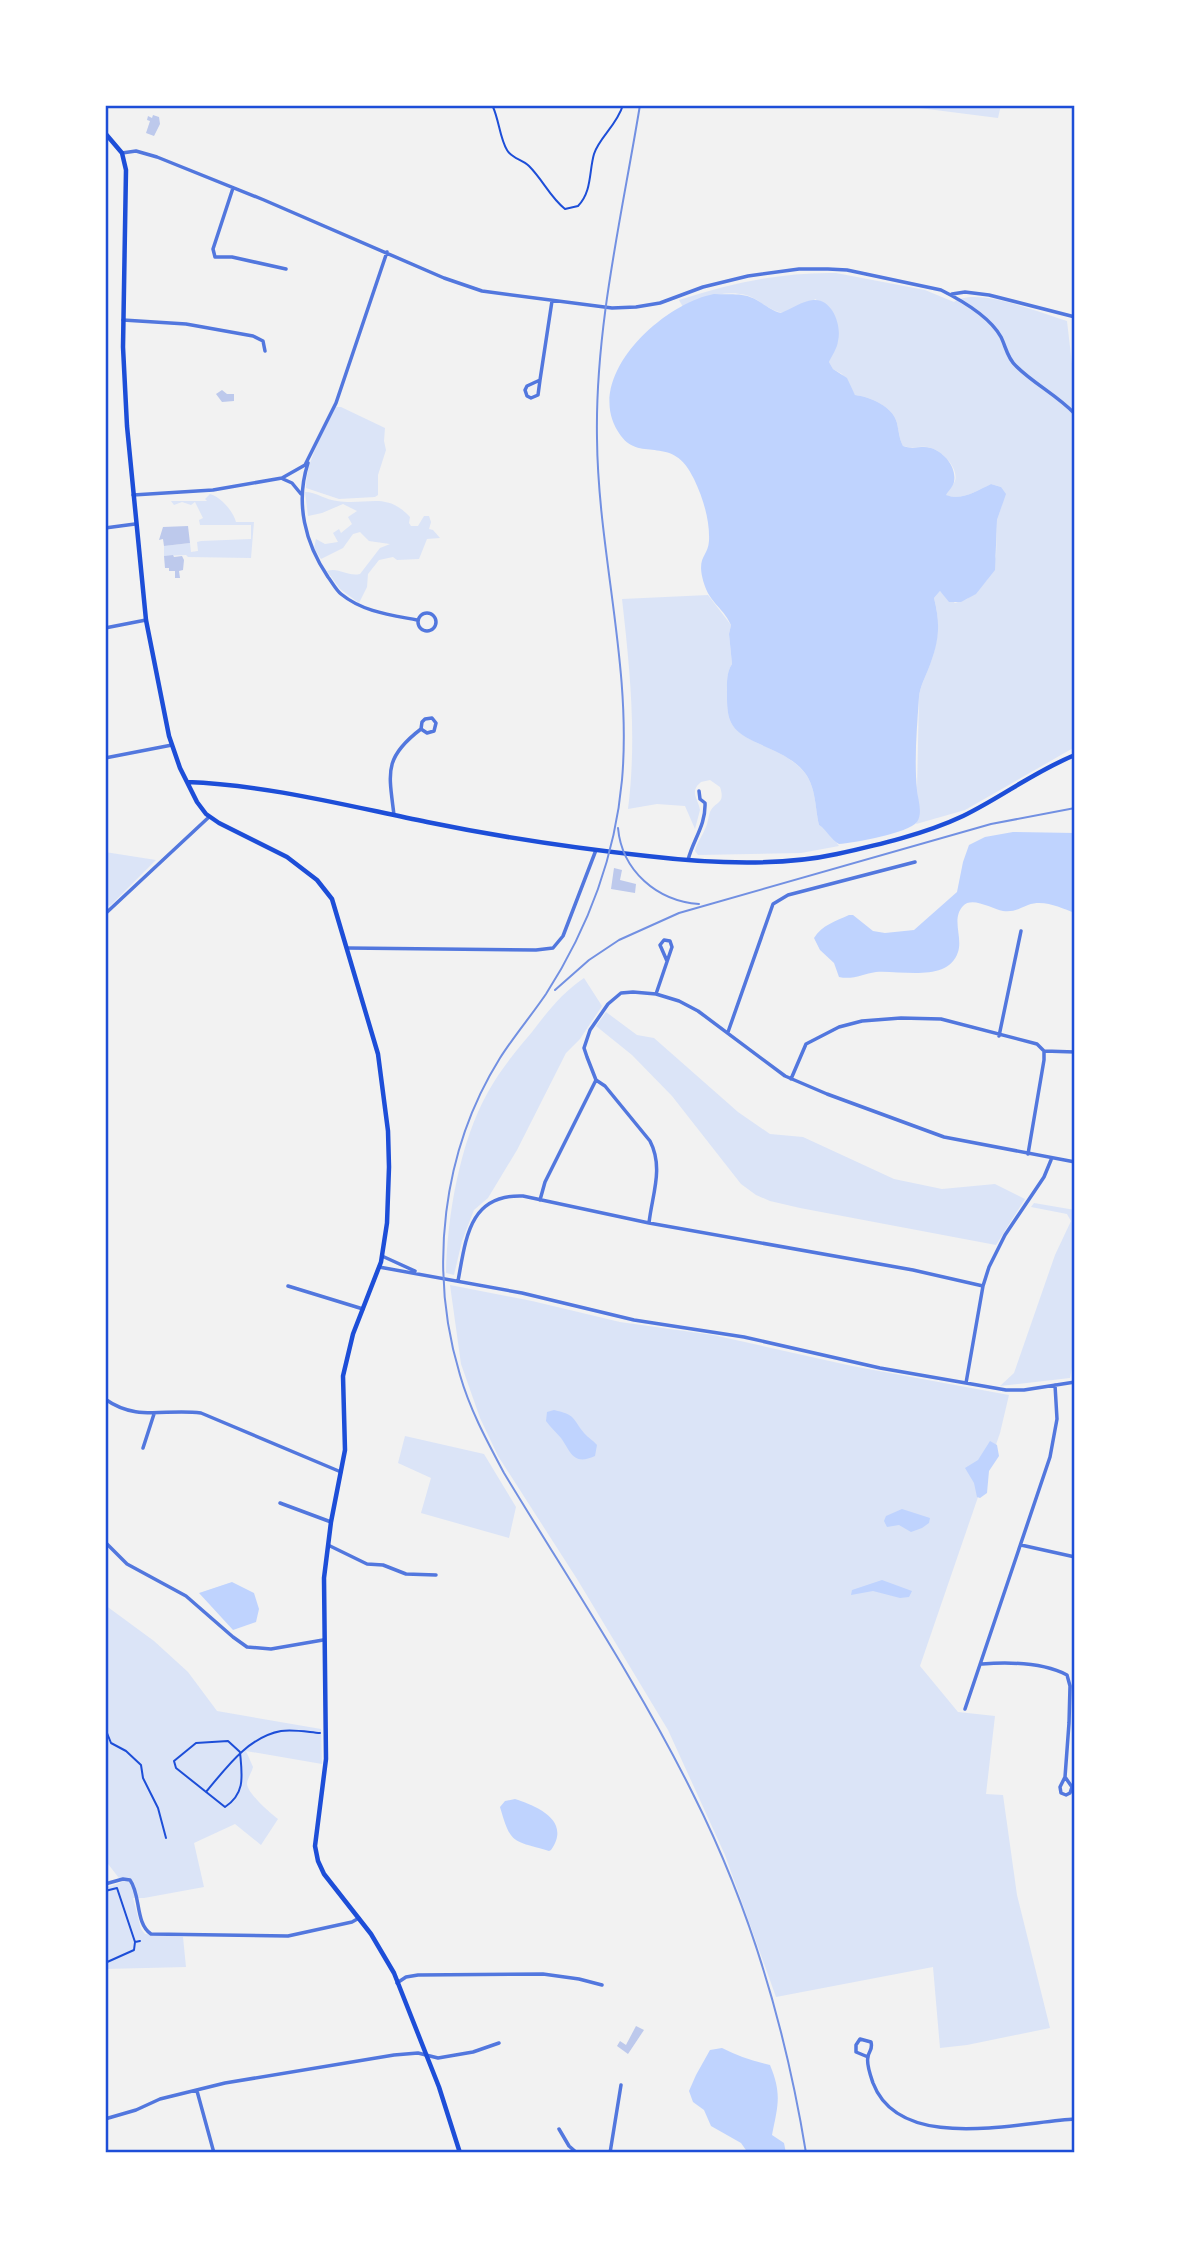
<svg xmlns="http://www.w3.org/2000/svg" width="1180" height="2258" font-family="'Roboto Condensed',sans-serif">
<rect width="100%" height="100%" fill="#f2f2f2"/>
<!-- green -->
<path fill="#dbe4f7" d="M896 105H1001L998 118Z
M836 273 925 290 954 302C976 286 1041 313 1067 321L1075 390V747L965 810 916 824 919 815 917 789 919 697C920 687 924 680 928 670 938 645 941 624 934 598L940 591 955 603 967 599 987 580 996 556 997 520 1002 505 1001 487 991 484C976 491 962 501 945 495 947 491 953 486 955 481 959 468 942 451 931 448 922 445 913 449 903 446 899 438 899 432 897 423 893 406 870 397 855 395L842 374 833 369 829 362 830 358 816 299 782 313C771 310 766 306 757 300 736 286 703 296 683 307L679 300C731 283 782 272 836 273Z
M336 407H341L385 428 384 441 386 450 378 475V495L375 497 339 499 306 488C306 460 324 432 336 407Z
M305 492C316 492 326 500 337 501 367 506 386 491 410 517L409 523 411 526H418L424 516H429L431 522 429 529 433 530 440 538 427 539 419 559 397 560 393 557 379 560 368 574 367 587 359 603 340 589 327 571C339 567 347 577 360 574L380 548 390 544 369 541 360 532 353 534 343 548 321 559 314 548 316 539 325 544 338 542 333 533 339 529 341 533 352 524 348 517 357 511 343 504 322 513 308 516Z
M210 494C221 497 233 511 236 522H254L251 558 188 557 186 555 164 556V546L190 543 191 552 198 551 197 542 201 541 251 539V525H200L199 520 203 518 195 502 191 505 182 502 174 505 171 501H207L205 499Z
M708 595 731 625 729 634 732 664C726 673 727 685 727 695 727 706 727 717 733 726 747 745 785 748 805 773 816 788 815 807 819 825L828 831 839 846 801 853 698 855 695 851C697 842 702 837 705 829 708 824 708 817 710 812 715 801 726 805 720 787L710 780 701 782C689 792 698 798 700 810L695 829 685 806 657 804 628 809C637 738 630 670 622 599Z
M105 852 156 860 110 906 105 904Z
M584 978 602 1006 580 1039 566 1053 517 1150 488 1198 474 1210 462 1241 454 1275 446 1273C447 1217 460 1141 488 1092 500 1070 516 1051 532 1032 547 1012 563 992 584 978Z
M606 1012 637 1035 654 1038 738 1112 770 1134 803 1137 894 1179 942 1189 995 1184 1025 1199 996 1245 800 1208 770 1201 756 1195 741 1184 672 1096 632 1055 596 1026Z
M1034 1203 1075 1210V1351L1070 1378 1000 1386 1014 1373 1055 1255 1071 1221 1067 1214 1031 1207Z
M450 1285 532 1301 620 1322 713 1335 852 1366 1009 1395 1000 1433 920 1666 958 1712 995 1716 986 1794 1003 1795 1017 1895 1050 2028 967 2045 940 2048 933 1967 776 1997 725 1855 668 1730 577 1579 498 1456 480 1418 461 1364Z
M405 1436 484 1454 516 1507 509 1538 421 1513 431 1478 398 1463Z
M105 1605 154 1641 188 1672 217 1711 321 1729 322 1764 246 1751 253 1767C252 1772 247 1779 247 1784 248 1794 270 1813 278 1819L261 1845 235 1824 194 1843 204 1887 144 1898H133L141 1929 145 1934 183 1937 186 1967 105 1969V1888L122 1882 105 1860Z"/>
<!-- water -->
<path fill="#bfd3fe" d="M714 294C726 295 740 293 750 297 762 301 768 310 781 313 791 309 802 301 813 300 832 298 842 325 838 341 837 349 832 355 829 362L833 369 847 378 855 395C870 397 893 406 897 423 899 432 899 438 903 446 913 450 922 445 931 448 944 452 957 467 954 482 953 487 948 491 946 495 962 501 976 491 991 484L1001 487 1006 494 997 520 995 570 976 594 961 602H949L940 591 934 598C941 626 939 642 928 670 924 680 920 687 919 697 917 727 914 760 917 790 918 800 923 813 917 822 909 833 853 843 839 844 831 840 827 830 819 825 815 807 816 788 805 773 786 748 746 745 733 726 727 717 727 706 727 695 727 684 726 673 732 664L729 634 731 625C722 605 708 604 702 576 698 556 708 556 709 541 710 520 703 498 694 479 673 433 641 463 621 436 579 380 661 304 714 294Z
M1013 832 1075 833V913C1061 908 1044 899 1028 905 1018 909 1015 912 1003 911 992 909 972 896 963 906 951 919 963 937 958 952 948 983 900 970 876 972 863 974 853 980 839 977L834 963 820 950 814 938C822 925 836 921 849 915H853L873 931 885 933 914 930 957 892 963 862 969 845 985 837Z
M554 1410C576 1415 572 1418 584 1433 588 1438 593 1440 597 1445L595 1456C573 1466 571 1452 561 1438 556 1432 550 1427 546 1421L547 1412Z
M990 1441 997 1445 999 1456 989 1471 987 1493 980 1498 977 1497 974 1483 965 1468 978 1460Z
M902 1509 930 1518 929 1523 922 1528 911 1532 899 1525 887 1527 884 1521 886 1516Z
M882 1580 912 1591 909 1597 900 1598 873 1591 851 1595 852 1590Z
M232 1582 254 1593 259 1609 256 1622 233 1630 199 1593Z
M515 1799C536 1806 572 1820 551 1850L549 1851C512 1840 511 1845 500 1807L505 1801Z
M722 2048C737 2056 753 2061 770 2065 782 2094 778 2105 772 2135L784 2143 786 2153H748L741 2143 711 2126 704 2110 693 2102 689 2091 696 2075 710 2050Z"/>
<!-- building -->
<path fill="#bdc9ec" d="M153 115 159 117 160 124 154 136 146 133 150 121 147 120 148 116 152 118Z
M222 390 227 394H234V401L222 402 216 394Z
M188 526 190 543 164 546 163 539 159 540 163 527Z
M173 555 174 557 182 556 184 560 183 570 179 571 180 578H175V571H169V568H165L164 556Z
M614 868 622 870 620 880 636 884 635 893 611 889Z
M636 2026 644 2030 628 2054 617 2046 620 2041 626 2045 627 2043Z"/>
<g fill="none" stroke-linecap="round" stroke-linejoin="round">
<!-- path -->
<path stroke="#1d4ed8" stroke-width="2" d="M481 105 493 107C499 120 500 139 507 150 512 159 522 159 529 166 543 180 550 197 565 209L578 206C592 192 589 171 594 154 599 138 617 125 623 105
M105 1728 111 1743 126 1751 141 1765 143 1778 158 1808 166 1838
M228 1741 240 1752C242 1775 246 1793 225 1807L176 1768 174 1761 196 1743Z
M206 1792C226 1768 248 1737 281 1731 293 1729 308 1732 320 1733
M105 1891 117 1888 135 1942
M105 1963 134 1950 135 1942 140 1941"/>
<!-- minor -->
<path stroke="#5277de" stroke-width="3.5" d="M122 153 136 151 157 157 264 200 444 278 482 291 612 308 636 307 660 303 703 287 748 276 799 269H828L847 270 941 290C961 300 990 317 1001 337 1006 347 1007 358 1016 366 1034 384 1057 395 1075 414
M233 188 213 249 215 257H232L286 269
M952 294 965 292 989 295 1075 317
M123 320 186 324 253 336 263 341 265 351
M540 380 538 395 531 398 527 396 525 390 527 386 540 380 552 301
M308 463C295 503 305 543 328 577 332 582 336 590 341 594 363 612 391 615 417 620
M283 479 292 483 301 494
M133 495 213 490 282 478 305 465 336 403 387 252
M105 528 135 524
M418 622a9 9 0 1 1 18 0a9 9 0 1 1-18 0Z
M105 628 146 620
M105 758 172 745
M394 815C389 773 383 758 421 729L427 733 434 731 436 723 432 718 425 719 422 722 421 729
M688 860C693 840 706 825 705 803L700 799 699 791
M105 914 209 817
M347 948 536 950 553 948 563 936 596 850
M656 994 672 947 670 941 664 940 660 945 667 961
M728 1032 773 904 788 895 915 862
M999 1036 1021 931
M1044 1051 1075 1052
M791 1079 806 1044 839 1027 862 1021 901 1018 941 1019 1037 1044 1044 1051V1060L1028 1154
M540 1200 545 1182 596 1080
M649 1223C652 1195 664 1168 650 1141L605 1086 596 1080 587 1057 584 1048 590 1030 608 1004 621 993 633 992 656 994 679 1001 698 1011 785 1076 827 1094 944 1137 1075 1162
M382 1256 415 1271
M379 1267 522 1293 634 1320 744 1337 880 1368 1006 1390H1024L1075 1382
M458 1281C466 1238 469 1194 523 1196L649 1223 913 1270 983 1286
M288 1286 363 1309
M966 1383 983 1286 989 1267 1005 1235 1044 1177 1051 1160
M105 1399C137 1422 165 1408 201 1413L341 1472
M143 1448 154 1414
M280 1503 331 1522
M105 1542 127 1564 186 1596 233 1637 247 1647 271 1649 323 1640
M328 1545 367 1564 383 1565 406 1574 436 1575
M1021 1545 1075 1557
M982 1664C1009 1662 1042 1662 1067 1675L1070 1686 1069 1723 1065 1777 1060 1787 1061 1793 1066 1795 1070 1793 1072 1787 1065 1777
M965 1709 1050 1457 1057 1419 1055 1385
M105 1884 123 1879 130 1880C141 1895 135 1923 151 1934L288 1936 352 1922 359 1918
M397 1983 406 1977 418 1975 543 1974 579 1979 602 1985
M868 2057 856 2052V2045L860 2039 871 2042C873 2050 869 2050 868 2057 866 2064 871 2077 873 2083 900 2154 1018 2122 1075 2119
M197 2091 214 2153
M105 2119 136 2110 160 2099 225 2083 394 2055 418 2053 438 2058 473 2052 499 2043
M559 2129 569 2146 577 2153
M610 2153 621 2085"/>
<!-- secondary -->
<path stroke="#1d4ed8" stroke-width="4.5" d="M105 133 122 153 126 170 123 347 127 426 146 620 169 736 180 768 197 802 206 814 219 823 287 857 317 880 332 899 378 1054 388 1131 389 1167 387 1223 381 1262 353 1334 343 1376 345 1450 331 1522 324 1578 326 1759 315 1846 318 1861 324 1874 371 1934 394 1973 439 2087 460 2153
M187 782C268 785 348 806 427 822 500 837 573 848 647 856 706 863 778 867 837 854 878 845 925 834 963 816 1002 797 1035 771 1075 755"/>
<!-- rail -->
<path stroke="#7290e2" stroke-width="2" d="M640 105C622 215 595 327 597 438 598 553 632 666 622 780 615 857 587 930 546 994 531 1016 514 1036 500 1058 442 1151 428 1270 460 1375 470 1410 487 1441 504 1473 568 1579 638 1683 693 1794 749 1905 786 2030 806 2153
M618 828C622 871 657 901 699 904
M555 990 589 960 619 940 679 913 991 824 1075 808"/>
</g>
<!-- border -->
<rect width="1180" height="2258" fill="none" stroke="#ffffff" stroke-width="214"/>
<rect x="107" y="107" width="966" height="2044" fill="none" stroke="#1d4ed8" stroke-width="2.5"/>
</svg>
